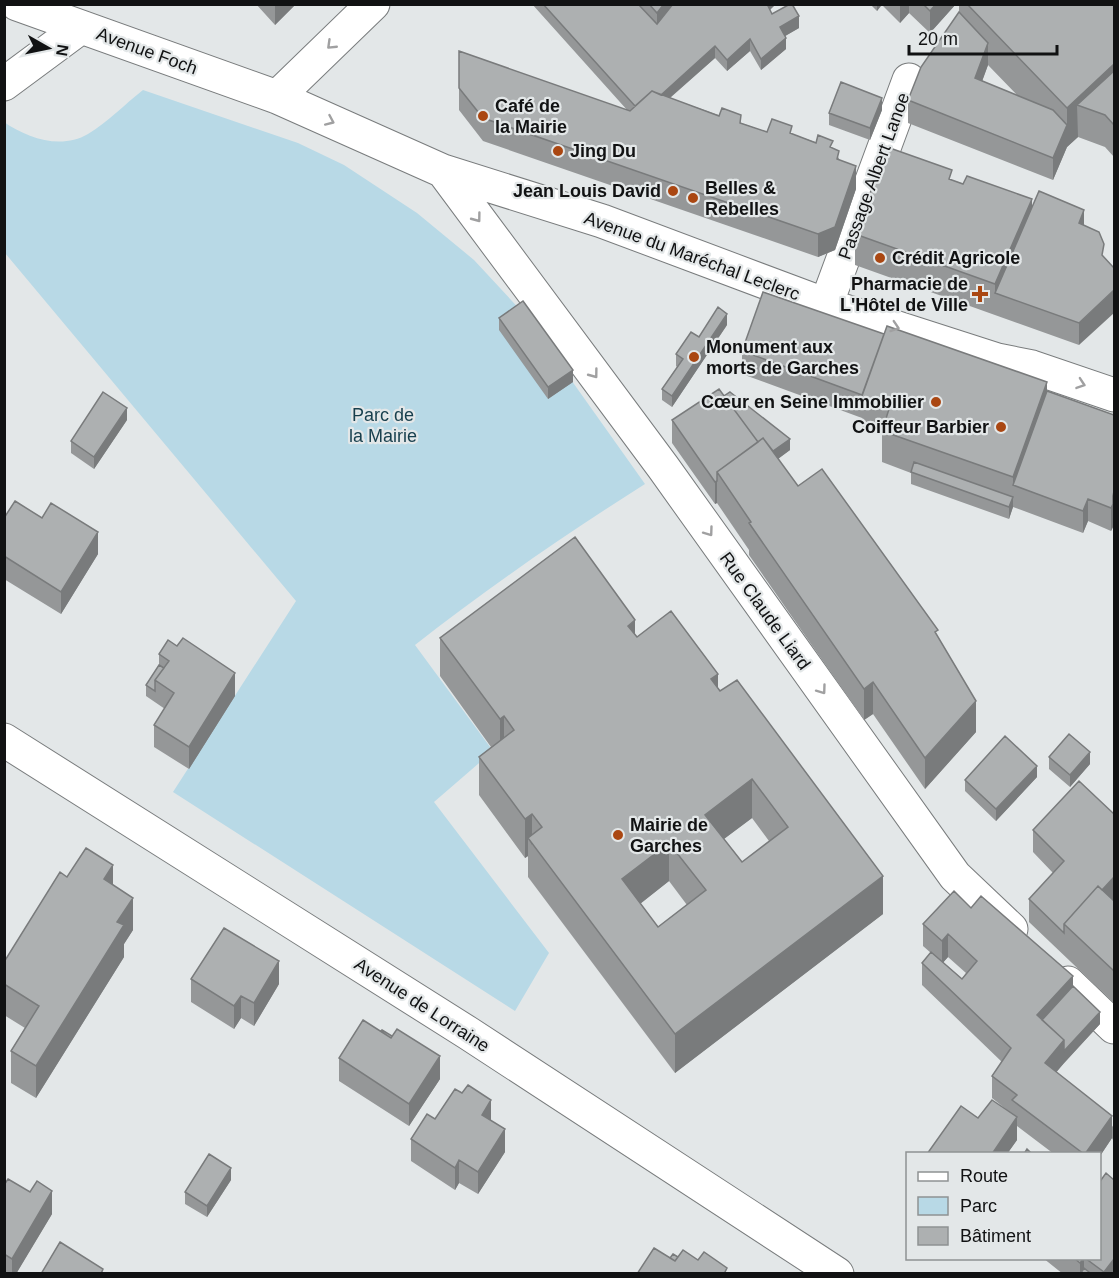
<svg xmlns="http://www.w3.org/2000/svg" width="1119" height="1278" font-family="Helvetica,sans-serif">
<rect width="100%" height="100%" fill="#e3e7e8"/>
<!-- green -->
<path fill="#b8d9e6" d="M143 90 298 143 344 165 417 213 474 260 525 315 645 484C566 534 489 587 415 645L493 751 434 802 549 953 515 1011 173 792 296 601 5 253 4 122C27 138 61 150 88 134 108 122 125 104 143 90Z"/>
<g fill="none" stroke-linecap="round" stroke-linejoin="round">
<!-- minor casing -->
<g stroke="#797c7d" stroke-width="35">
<path id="minor" d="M17 4 277 97 443 171 602 221 826 305 997 360 1032 367 1114 395
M4 84 81 27
M277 97 373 4
M443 171 663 467 955 876 1011 929
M826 305 909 80
M4 740 468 1033 837 1274
M1068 983 1114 1027"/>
</g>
<!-- minor -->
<use href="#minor" stroke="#fff" stroke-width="33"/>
</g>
<!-- wall -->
<path fill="#959798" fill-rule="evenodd" d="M256 4H296L275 25Z
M532 4H776L770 10 772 14 799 28 785 36 786 49 761 70 750 51 727 71 715 58 670 98 767 132 792 134 833 148 856 189 835 250 818 257 483 141 459 110V51L628 111Z
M870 4H956L930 33 909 13 900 23 882 5 877 11Z
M959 4H1114V157L1105 147 1078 137 1067 147 1053 180 908 123V100L959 12ZM988 65 1018 96 982 81Z
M882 110 870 140 829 125V113Z
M952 180 1032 207 1084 210 1079 345 855 265V234Z
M499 318 573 382 548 399 499 330Z
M727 325 672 407 662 400V389L677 367 676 366V354L699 337Z
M742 351 1047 391 1114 415V528L1113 527 1111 531 1088 521 1083 533 1013 507 1009 519 911 484V473L882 462V435L862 428V418L742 374Z
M724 396 790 450 778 459 798 486 938 637 976 732 925 789 873 714 864 720 749 555V550L717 503 715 504 672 443V420Z
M127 420 94 469 71 453V441Z
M4 518 98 554 61 614 4 579Z
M635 635 637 637 718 688 883 914 675 1073 528 877V856L525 858 479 795V757L491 747 440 676V638ZM752 818 769 841 742 862 724 839ZM669 881 687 905 658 927 640 904Z
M159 654 235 696 189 769 154 747V725L165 709 146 696V685L159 665Z
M1049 757 1090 764 1070 787 1049 769Z
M1037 777 996 821 965 791V780Z
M1114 814V1003L1029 922V899L1053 873 1033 852V830Z
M67 877 113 885 133 930 124 944V957L36 1098 11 1083V1051L25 1028 4 1015V962Z
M971 908 1073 986 1100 1024 1056 1072 1112 1127 1114 1124V1142L1112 1138 1100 1156V1154H1054L1017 1126V1140L1007 1154H927L978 1118 1012 1114 992 1098V1076L1002 1062 922 985V963L931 953 923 946V924ZM948 957 966 973 962 979 943 962Z
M191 979 279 984 254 1026 241 1018 234 1029 191 1002Z
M381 1031 392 1036 440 1079 409 1126 339 1081V1058Z
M435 1119 491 1120 505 1152 478 1194 459 1183 455 1190 411 1161V1139Z
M231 1180 207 1217 185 1204V1192Z
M4 1185 30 1192 52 1214 16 1274H4Z
M1043 1258H1100L1114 1274H1063Z"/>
<!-- shaded-wall -->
<path fill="#797b7c" d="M275 4H296L275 25Z
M664 4H683L657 35V13Z
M766 4H776L766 13Z
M877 4H882L877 11Z
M900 4H909V13L900 23Z
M936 4H956L930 33V11Z
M799 16V28L780 39V27Z
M786 38V49L761 70V59Z
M750 39V51L727 71V60Z
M988 43V65L975 101V78Z
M715 46V58L640 124V112Z
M1114 64V102L1077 105 1078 137 1067 147 1053 180V158L1067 125V108Z
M882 98V110L870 140V128Z
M856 166V189L835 250 818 257V234Z
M1032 199V230L995 293V315V284Z
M1084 210V233L1079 223Z
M1114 290V313L1079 345V323Z
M727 314V325L672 407V396Z
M573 370V382L548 399V387Z
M1047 382V414L1013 485V507L1009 519V507L1013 497V477Z
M127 408V420L94 469V457Z
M790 439V450L731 493 721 478Z
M717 481V503L715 504V482Z
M1088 499V521L1083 533V511Z
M1113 504V527L1111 531V508Z
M98 532V554L61 614V592Z
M635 620V659L628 626Z
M235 673V696L189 769V747Z
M718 674V712L711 679Z
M873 682V714L864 720V689Z
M976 701V732L925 789V758Z
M504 716V755L500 758V719Z
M1090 752V764L1070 787V775Z
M1037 766V777L996 821V809Z
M752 779V818L705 853V815Z
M532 814V845L528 838V856L525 858V819Z
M669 843V881L622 918V879Z
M113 865V897L104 879Z
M883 876V914L675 1073V1034Z
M1114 877V899L1080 938 1069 928Z
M133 898V930L124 944V957L36 1098V1066L117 922Z
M948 934V957L942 964V941Z
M279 961V984L254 1026V1003Z
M1073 976V998L1043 1031 1037 1015Z
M241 996V1018L234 1029V1006Z
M1100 1012V1024L1064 1063 1045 1086V1063L1064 1040Z
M440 1056V1079L409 1126V1104Z
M491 1100V1122L482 1115Z
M1112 1116V1138L1100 1156V1154H1085Z
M1017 1117V1140L1007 1154H992Z
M505 1129V1152L478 1194V1172Z
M459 1160V1183L455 1190V1168Z
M231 1168V1180L207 1217V1206Z
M52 1191V1214L16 1274H12V1259Z
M1084 1258V1274L1081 1273 1080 1274V1263Z
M1114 1259V1274H1104V1272Z"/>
<!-- building -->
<path fill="#adb0b1" stroke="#797b7c" stroke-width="1.5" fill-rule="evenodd" d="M543 4H638L657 24 673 4H767L772 14 790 4H792L799 16 780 27 786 38 761 59 750 39 727 60 715 46 661 95 652 91 635 106Z
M649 4H664L657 13Z
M923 4H936L930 11Z
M967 4H1114V64L1067 108Z
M959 12 988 43 975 78 1053 110 1067 125 1053 158 908 100 921 67Z
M459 51 630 111 652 91 719 116 722 108 741 115 740 123 767 132 772 119 792 126 790 133 816 143 818 135 833 141 830 147 839 151 837 159 856 166 835 227 818 234 483 118 459 88Z
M1114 71V125L1105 115 1077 105Z
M841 82 882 98 870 128 829 113Z
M887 147 952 170 949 179 963 184 967 176 1032 199 995 284 855 234Z
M1039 191 1084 210 1079 223 1099 232 1104 244 1102 255 1114 268V290L1079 323 995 293Z
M763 292 884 334 862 395 742 351Z
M523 301 573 370 548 387 499 318Z
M718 307 727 314 672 396 662 389 683 359 676 354 691 332 699 337Z
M887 326 1047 382 1013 477 882 431 890 406 862 396Z
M719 389 758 442 717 472V481L715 482 672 420Z
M1047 391 1114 415V491L1113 496V504L1111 508 1088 499 1083 511 1013 485Z
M103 392 127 408 94 457 71 441Z
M730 392 790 439 773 451 763 438 758 442 724 396Z
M763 438 798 486 822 469 938 630 935 632 976 701 925 758 873 682 864 689 749 523 751 522 717 472Z
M914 462 1013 497 1009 507 911 472Z
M15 501 42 518 51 503 98 532 61 592 4 556V518Z
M575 537 635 620 628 626 637 637 671 611 718 674 711 679 720 691 737 680 883 876 675 1034 528 838 542 827 532 814 525 819 479 757 514 730 504 716 500 719 440 638ZM752 779 788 827 742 862 705 815ZM669 843 706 890 658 927 622 879Z
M183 638 235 673 189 747 154 725 174 693 155 680 169 661 159 654 168 640 177 646Z
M159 665 164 668 155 680V691L146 685Z
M1069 734 1090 752 1070 775 1049 757Z
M1005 736 1037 766 996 809 965 780Z
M1079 781 1114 814V877L1102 890 1098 886 1064 924V933L1029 899 1064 861 1033 830Z
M86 848 113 865 104 879 133 898 117 922 124 925 36 1066 11 1051 39 1006 4 984V962L60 872 67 877Z
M1098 886 1114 901V971L1064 924Z
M954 891 971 908 981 896 1073 976 1037 1015 1064 1040 1045 1063 1112 1116 1085 1154H1084L1012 1100 1017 1095 992 1076 1011 1048 922 963 931 952 962 979 977 961 948 934 942 941 923 924Z
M224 928 279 961 254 1003 241 996 234 1006 191 979Z
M1073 986 1100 1012 1064 1051V1040L1042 1020Z
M363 1020 391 1038 397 1029 440 1056 409 1104 339 1058Z
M382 1030 392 1036 391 1038 381 1031Z
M468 1085 491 1100 482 1115 505 1129 478 1172 459 1160 455 1168 411 1139 427 1114 435 1119 455 1089 462 1093Z
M992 1100 1017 1117 992 1154H927L961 1106 978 1118Z
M1027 1149 1032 1154H1024Z
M209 1154 231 1168 207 1206 185 1192Z
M1106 1173 1114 1180V1259L1104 1272 1085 1258H1100V1179L1101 1180Z
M8 1179 30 1192 37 1181 52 1191 12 1259 4 1254V1185Z
M60 1242 103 1269 101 1274H41Z
M654 1248 675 1261 683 1250 698 1260 704 1252 727 1268 724 1274H637Z
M673 1254 678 1257 675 1261 670 1258Z
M1074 1258H1084L1080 1263Z
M1084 1268 1089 1272V1274L1081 1273Z"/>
<!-- one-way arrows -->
<defs><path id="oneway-chevron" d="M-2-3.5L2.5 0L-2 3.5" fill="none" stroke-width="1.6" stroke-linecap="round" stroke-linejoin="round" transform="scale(1.5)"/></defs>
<g stroke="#a0a0a1">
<use href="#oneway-chevron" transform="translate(331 45) rotate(136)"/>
<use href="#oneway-chevron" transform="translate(330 121) rotate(24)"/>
<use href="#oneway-chevron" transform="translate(477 218) rotate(53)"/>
<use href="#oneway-chevron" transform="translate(895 327) rotate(18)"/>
<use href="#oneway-chevron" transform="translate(594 374) rotate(53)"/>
<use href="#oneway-chevron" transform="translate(1081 384) rotate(19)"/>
<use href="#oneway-chevron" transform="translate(709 532) rotate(54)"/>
<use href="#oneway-chevron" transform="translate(822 690) rotate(54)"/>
</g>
<!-- markers -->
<g fill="#aa4712" stroke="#e3e7e8" stroke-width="2">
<circle cx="483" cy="116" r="6"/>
<circle cx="558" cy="151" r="6"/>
<circle cx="673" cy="191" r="6"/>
<circle cx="693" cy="198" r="6"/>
<circle cx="880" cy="258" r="6"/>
<path d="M977 285h6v6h6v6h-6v6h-6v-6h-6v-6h6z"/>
<circle cx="694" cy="357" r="6"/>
<circle cx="936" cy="402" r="6"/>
<circle cx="1001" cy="427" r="6"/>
<circle cx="618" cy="835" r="6"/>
</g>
<g text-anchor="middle" stroke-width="4.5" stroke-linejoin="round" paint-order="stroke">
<!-- street labels -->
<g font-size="18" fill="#111213" stroke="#e3e7e8">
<text transform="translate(147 51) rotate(20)" y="6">Avenue Foch</text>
<text transform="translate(874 176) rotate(-70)" y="6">Passage Albert Lanoe</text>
<text transform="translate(692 256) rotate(20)" y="6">Avenue du Maréchal Leclerc</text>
<text transform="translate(765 611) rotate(54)" y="6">Rue Claude Liard</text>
<text transform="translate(422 1005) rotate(33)" y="6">Avenue de Lorraine</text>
</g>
<!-- poi labels -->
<g font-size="18" font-weight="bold" fill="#111213" stroke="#e3e7e8" text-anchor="start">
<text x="495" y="112">Café de<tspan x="495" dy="21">la Mairie</tspan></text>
<text x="570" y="157">Jing Du</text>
<text x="705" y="194">Belles &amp;<tspan x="705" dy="21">Rebelles</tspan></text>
<text x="661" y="197" text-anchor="end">Jean Louis David</text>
<text x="892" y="264">Crédit Agricole</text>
<text x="968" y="290" text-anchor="end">Pharmacie de<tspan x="968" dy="21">L'Hôtel de Ville</tspan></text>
<text x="706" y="353">Monument aux<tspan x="706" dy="21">morts de Garches</tspan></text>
<text x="924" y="408" text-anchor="end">Cœur en Seine Immobilier</text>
<text x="989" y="433" text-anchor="end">Coiffeur Barbier</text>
<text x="630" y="831">Mairie de<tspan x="630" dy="21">Garches</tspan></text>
</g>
<!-- park labels -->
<g font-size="18" fill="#173f4d" stroke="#e3e7e8">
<text x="383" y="421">Parc de<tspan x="383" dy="21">la Mairie</tspan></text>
</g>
</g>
<!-- border -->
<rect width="1119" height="1278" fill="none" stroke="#111213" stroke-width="12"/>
<!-- legend -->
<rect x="906" y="1152" width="195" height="108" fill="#e3e7e8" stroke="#8f9293" stroke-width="1.5"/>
<rect x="918" y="1172" width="30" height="9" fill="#ffffff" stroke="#8f9293" stroke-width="1.5"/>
<text x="960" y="1182" font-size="18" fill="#111213">Route</text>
<rect x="918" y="1197" width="30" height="18" fill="#b8d9e6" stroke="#8f9293" stroke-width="1.5"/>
<text x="960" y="1212" font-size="18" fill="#111213">Parc</text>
<rect x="918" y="1227" width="30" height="18" fill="#adb0b1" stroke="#8f9293" stroke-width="1.5"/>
<text x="960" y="1242" font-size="18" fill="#111213">Bâtiment</text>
<!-- north arrow -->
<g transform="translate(48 48) rotate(99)" stroke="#e3e7e8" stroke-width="4.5" paint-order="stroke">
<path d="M0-4.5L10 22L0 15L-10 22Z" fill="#111213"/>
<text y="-9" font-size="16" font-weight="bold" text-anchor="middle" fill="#111213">N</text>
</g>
<!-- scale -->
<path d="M909 45v9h148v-9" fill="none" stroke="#111213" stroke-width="3"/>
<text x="918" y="45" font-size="18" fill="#111213" stroke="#e3e7e8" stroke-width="4.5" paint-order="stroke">20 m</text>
</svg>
